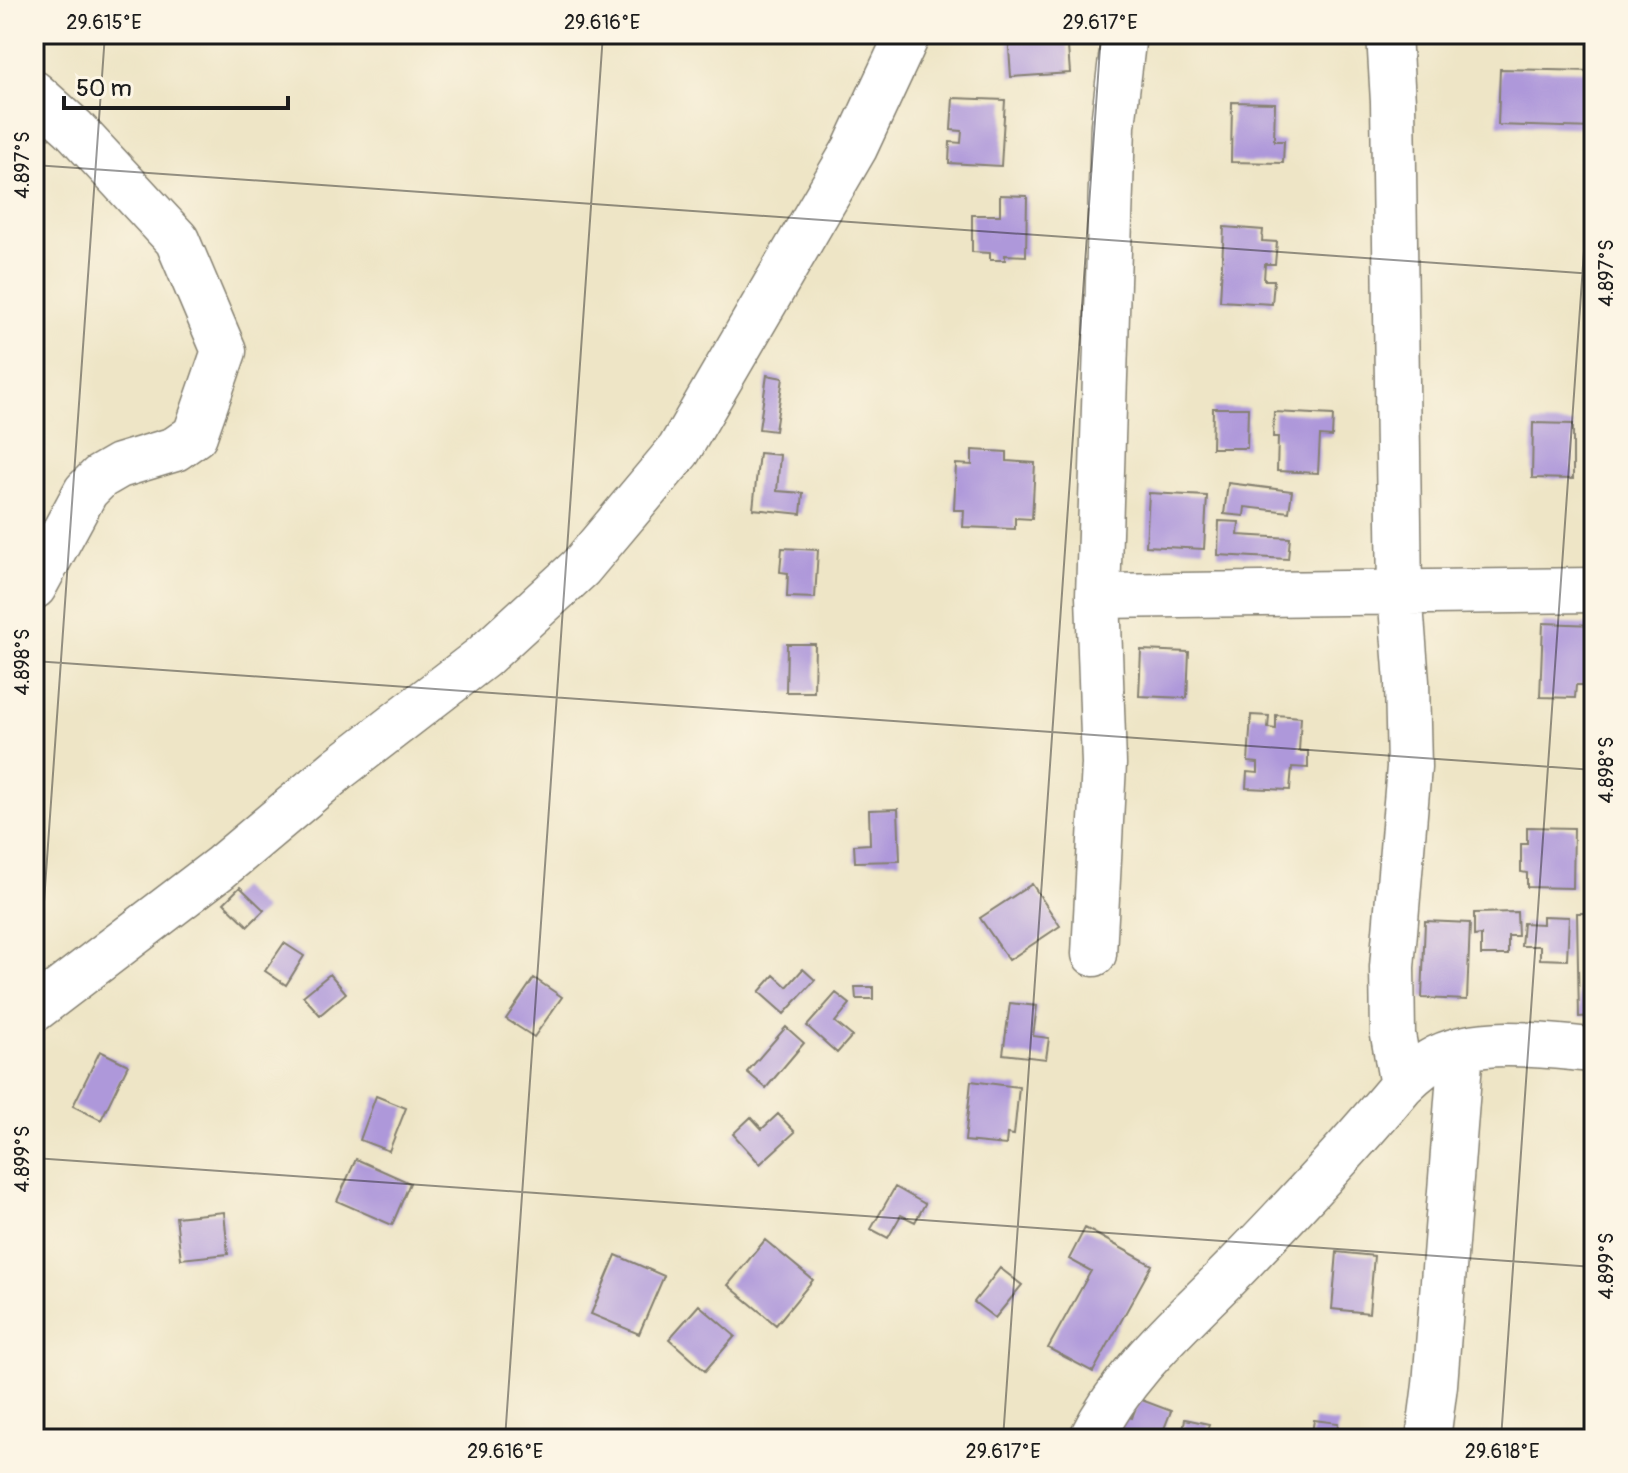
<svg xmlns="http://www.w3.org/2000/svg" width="1628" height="1473" font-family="Pangolin,sans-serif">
<rect width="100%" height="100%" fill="#fcf5e5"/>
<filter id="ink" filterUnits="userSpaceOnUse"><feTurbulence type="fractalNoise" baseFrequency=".0125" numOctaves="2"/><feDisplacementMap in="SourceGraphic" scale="16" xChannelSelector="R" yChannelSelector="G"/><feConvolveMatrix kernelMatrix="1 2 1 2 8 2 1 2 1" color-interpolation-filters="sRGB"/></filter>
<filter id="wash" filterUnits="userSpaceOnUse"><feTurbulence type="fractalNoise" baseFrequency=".006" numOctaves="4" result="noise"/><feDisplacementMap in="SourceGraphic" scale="32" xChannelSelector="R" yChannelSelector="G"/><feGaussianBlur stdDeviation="1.8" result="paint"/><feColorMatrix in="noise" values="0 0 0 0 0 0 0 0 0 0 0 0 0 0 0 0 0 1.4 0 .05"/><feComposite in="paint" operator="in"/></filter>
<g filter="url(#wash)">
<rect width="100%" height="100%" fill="#eee5c6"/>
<g id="blocks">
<!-- building -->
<path fill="#ae98da" d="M1008 34H1067L1070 73 1011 77Z
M1500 69 1594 71V128L1498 125Z
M953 98 1005 100 1001 166 949 163 950 142 961 143 962 131 951 130Z
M1232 102 1275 103 1274 141H1284L1283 163 1231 162Z
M1000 195 1027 196 1026 256 1005 255V260H990V253L972 252V215H1000Z
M1224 227 1263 230 1262 241 1277 242 1275 264H1265L1264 280H1274L1272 304 1220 301Z
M767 375 783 378 775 431 759 429Z
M1213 408H1248L1247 448H1212Z
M1274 412 1333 415 1332 437 1320 436 1318 473 1277 471 1278 437H1273Z
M1533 423 1573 424V479L1532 478Z
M972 450 1007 452V461L1035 463 1032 519 1015 518V529L963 527 964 510H954L956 464 972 465Z
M759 453 780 455 777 491 803 493 801 514 753 509Z
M1228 483 1292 491 1289 512 1245 507 1244 516 1224 514Z
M1149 493 1207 496 1204 549 1146 546Z
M1219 521 1239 522 1238 535 1290 538 1288 559 1218 555Z
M782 548 818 550 815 598 787 597 788 573 780 572Z
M1543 623 1594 625V685H1576L1575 698 1540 697Z
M787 644H815L814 692H786Z
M1141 650 1189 652 1187 698 1139 696Z
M1251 715 1269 716 1268 728 1276 729V715L1301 717 1299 751H1308V768L1292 767 1290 790 1246 788 1247 772 1258 773V763L1248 762Z
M898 809 900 861 855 862 854 845 870 844 869 810Z
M1527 827 1574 828 1573 888 1527 887V873L1521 872V844H1527Z
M1032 884 1060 926 1009 960 980 918Z
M240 887 264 910 248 926 224 903Z
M1517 912 1518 936H1508V955H1481V935L1474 936V913Z
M1577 913H1594V1016L1579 1017Z
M1543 916 1569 917 1567 960 1540 959V946H1521L1523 923 1543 924Z
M1425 921 1470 923 1467 1000 1422 998Z
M284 943 304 956 286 985 265 971Z
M803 969 815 980 784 1014 759 992 774 975 787 987Z
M330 974 346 993 320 1015 303 996Z
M534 978 562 997 534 1037 506 1019Z
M855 987H873V999H856Z
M836 993 850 1004 835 1022 852 1036 837 1053 807 1026Z
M1010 1003 1037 1006 1033 1036 1049 1038 1046 1059 1003 1054Z
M786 1027 804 1043 766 1088 747 1072Z
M100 1051 128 1065 101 1120 73 1106Z
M971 1081 1019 1087 1014 1135 1007 1134 1006 1145 965 1141Z
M376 1096 406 1108 389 1151 360 1140Z
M778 1114 795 1132 760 1164 733 1134 751 1117 762 1129Z
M356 1159 410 1183 392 1225 337 1201Z
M895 1187 925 1204 915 1222 901 1215 888 1238 871 1229Z
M224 1212 228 1254 181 1259 176 1217Z
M1085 1228 1152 1265 1093 1372 1048 1348 1091 1271 1069 1259Z
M765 1240 813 1280 776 1325 728 1285Z
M1337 1252 1374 1256 1369 1313 1332 1309Z
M616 1255 664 1276 639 1334 591 1314Z
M1000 1268 1022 1285 995 1318 974 1302Z
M699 1305 735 1336 705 1371 669 1339Z
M1139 1399 1171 1411 1160 1439H1110L1120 1414 1132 1418Z
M1185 1419 1209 1424 1205 1439H1181Z
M1314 1420 1338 1423 1336 1439H1311Z"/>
</g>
</g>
<g filter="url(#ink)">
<use href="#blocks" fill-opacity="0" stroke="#858071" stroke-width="2"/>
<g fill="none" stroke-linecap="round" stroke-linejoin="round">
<!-- minor casing -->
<g stroke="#858071" stroke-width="47">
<path id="minor" d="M1389 34 1393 102 1400 592 1407 682 1409 767 1392 967 1393 1035 1402 1085
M34 93 73 128 177 240 224 351 195 435 175 449 119 466 100 477 86 491 34 587
M1098 596 1594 590
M1094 954 1104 764 1098 596 1113 125 1124 34
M34 1010 220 868 338 769 483 657 580 568 679 450 855 148 908 34
M1091 1439C1127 1366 1190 1316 1245 1258 1299 1202 1352 1145 1402 1085 1409 1078 1417 1071 1425 1065 1468 1033 1544 1046 1594 1050
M1428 1439 1435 1385 1461 1049"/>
</g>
<!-- minor -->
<use href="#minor" stroke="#fff" stroke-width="44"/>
</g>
</g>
<!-- ticks -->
<path fill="none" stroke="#1c1c1c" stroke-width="2" stroke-opacity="0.45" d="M34 165 1594 274M34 661 1594 770M34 1044 105 34M34 1158 1594 1267M505 1439 603 34M1003 1439 1101 34M1501 1439 1594 108"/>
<!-- margin -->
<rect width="1628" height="1473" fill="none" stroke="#fcf5e5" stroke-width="88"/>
<!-- scale -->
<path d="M64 96v12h224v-12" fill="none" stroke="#1c1c1c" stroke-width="4"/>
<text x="76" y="96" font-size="24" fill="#1c1c1c" stroke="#fcf5e5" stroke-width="6" paint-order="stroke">50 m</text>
<rect x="44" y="44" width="1540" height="1385" fill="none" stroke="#1c1c1c" stroke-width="3"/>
<g font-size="20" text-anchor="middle" fill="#1c1c1c">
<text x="104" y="29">29.615°E</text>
<text x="602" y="29">29.616°E</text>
<text x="1100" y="29">29.617°E</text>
<text transform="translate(22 165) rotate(-90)" y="7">4.897°S</text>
<text transform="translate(1606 273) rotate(-90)" y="7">4.897°S</text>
<text transform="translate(22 662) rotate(-90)" y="7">4.898°S</text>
<text transform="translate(1606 770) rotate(-90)" y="7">4.898°S</text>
<text transform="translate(22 1159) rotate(-90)" y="7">4.899°S</text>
<text transform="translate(1606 1266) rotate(-90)" y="7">4.899°S</text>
<text x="505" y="1458">29.616°E</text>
<text x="1003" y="1458">29.617°E</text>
<text x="1502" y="1458">29.618°E</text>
</g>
</svg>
